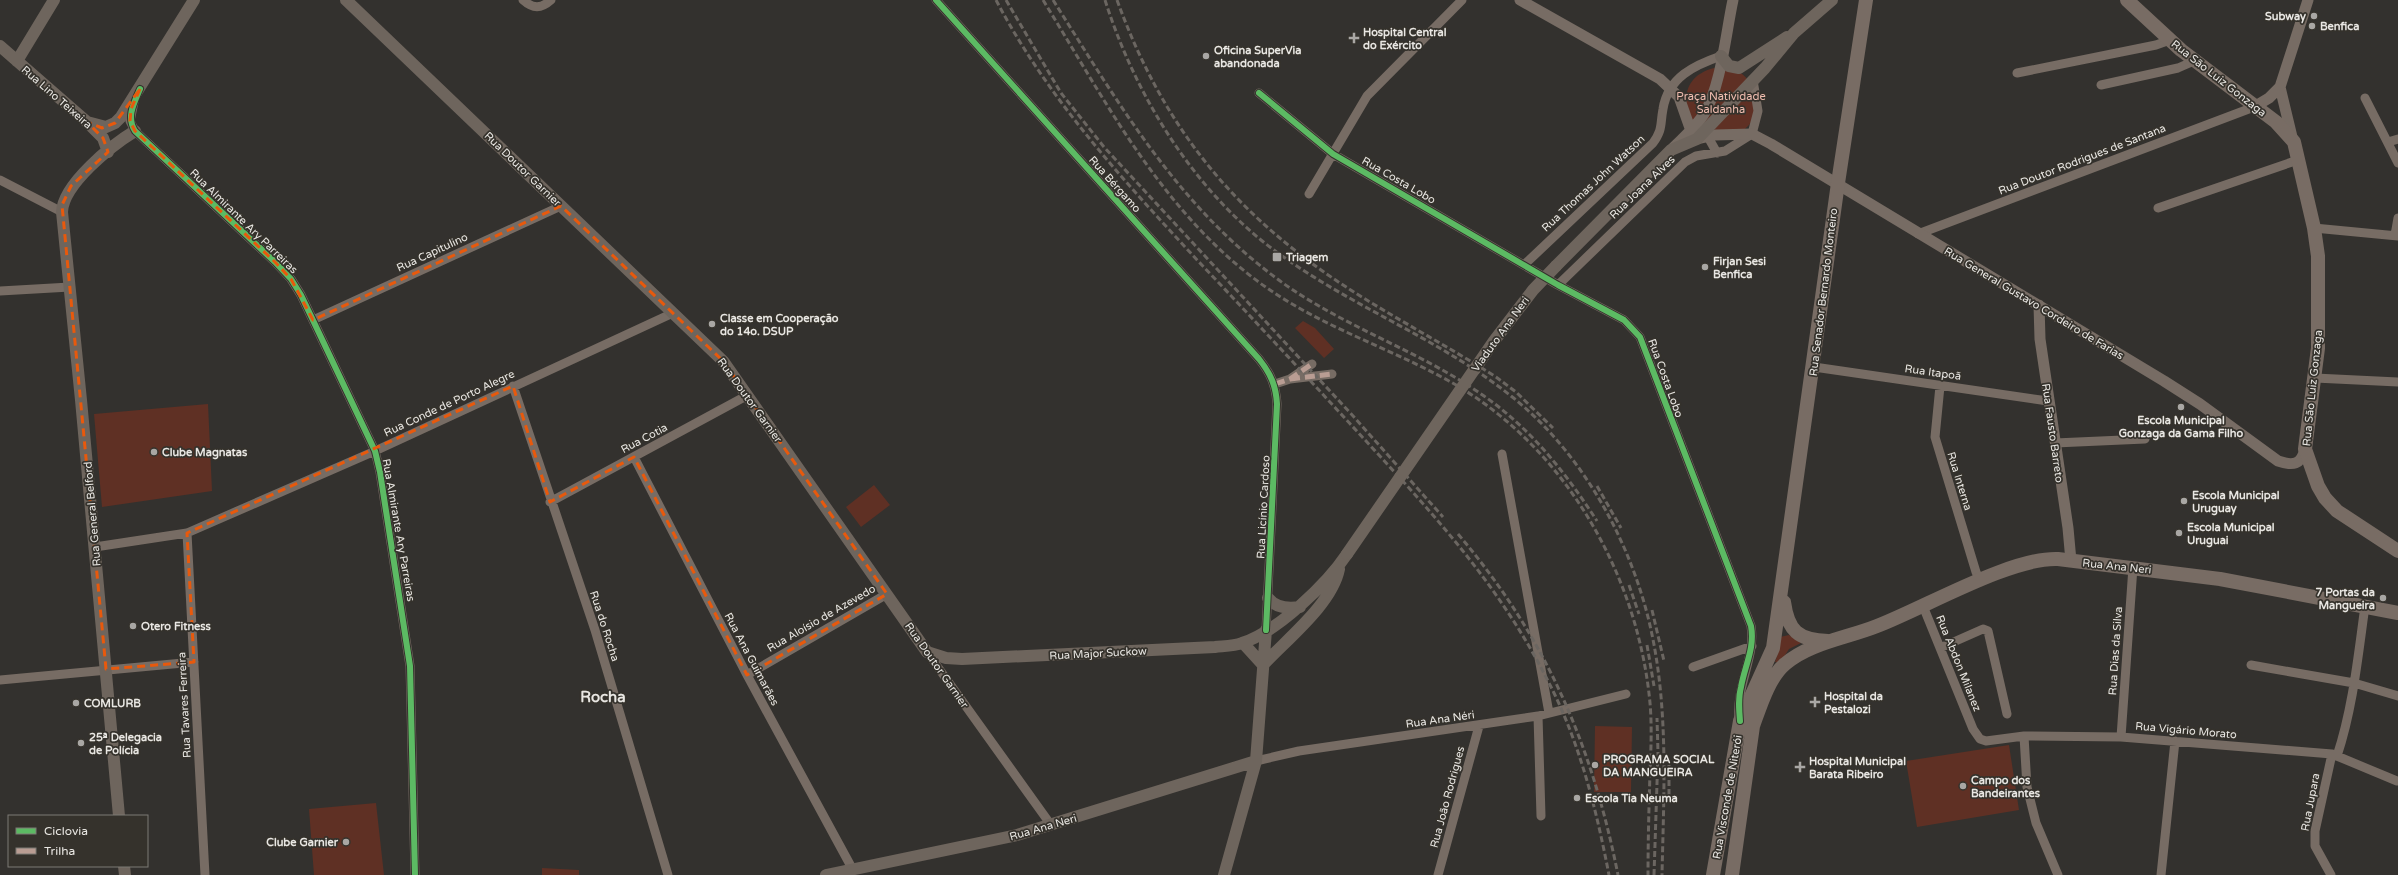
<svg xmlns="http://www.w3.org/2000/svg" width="2398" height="875" font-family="'Varela Round',sans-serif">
<rect width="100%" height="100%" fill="#33312e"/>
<!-- green -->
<path fill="#5f3024" d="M1718 67C1724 69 1733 69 1739 72 1754 80 1757 101 1754 116 1752 124 1744 130 1738 134L1694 126C1680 99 1684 74 1718 67Z
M1303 321 1315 328 1334 349 1324 358 1295 328Z
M208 404 212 491 102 507 94 414Z
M874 485 890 505 861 527 846 507Z
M1789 635 1801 643 1789 649 1780 663 1775 662 1780 646V637Z
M1595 726 1632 727 1631 792H1594Z
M2009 745 2019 810 1917 827 1906 761Z
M376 803 384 875H314L309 809Z
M542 868 579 870V875H542Z"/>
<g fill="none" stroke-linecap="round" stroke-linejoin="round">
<!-- minor -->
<path stroke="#776c64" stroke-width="9" d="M523 0C533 9 541 9 551 0
M936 0 1259 359C1271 374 1276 386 1277 404L1266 630
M2017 73 2156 45 2170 40
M2101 85 2178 68 2194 61
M1259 93 1333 154 1558 285 1624 320 1640 337 1751 626C1756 657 1736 684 1739 719
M2365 98 2398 163
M134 102 130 121 135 131 275 262 291 279 301 295 375 451 380 472 410 666 415 875
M1708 137 1717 153
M2388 142 2398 139
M0 180 62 212
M1309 194 1367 96 1462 0
M2158 208 2298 160
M2314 228 2398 236
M1918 234 2254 107
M2395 235 2398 218
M1525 264 1653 143C1663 129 1660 125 1663 109 1668 77 1695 65 1721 56
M1558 285 1685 162 1696 156 1725 151 1752 134 1758 111 1753 80
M0 291 70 287
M313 320 561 206
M1814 367 2048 401
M2315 378 2398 382
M1290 379 1332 374
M1275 384 1290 379 1312 364
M513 386 595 630 668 875
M1940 386 1935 437 1976 572 1980 581
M2055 443 2145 439
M1502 454 1549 713
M634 457 747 675 853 870
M550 502 748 395
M187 533 205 875
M95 547 187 533 375 451 673 313
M1923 606 1973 729 1980 739 1986 741 2024 736 2121 737 2332 754 2397 781
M1940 648 1983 629 1988 631 2007 714
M927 652 1051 825
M2251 665 2354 683 2398 696
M1693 667 1752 646
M747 675 887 594
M0 680 194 662
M1538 716 1541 816
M2024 736 2027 787 2036 823 2058 875
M2121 737 2133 567
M2337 756C2353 708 2358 656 2365 606
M1256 761 1299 751 1538 716 1626 694
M1438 875 1479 726
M2161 875 2175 741
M2331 875 2315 846V831L2332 754"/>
<!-- tertiary -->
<path stroke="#776c64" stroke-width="11" d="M1520 0 1660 79 1679 97 1691 131
M2280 87 2293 141
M2254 107 2269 98 2280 87 2308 0
M1697 139 1715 135 1752 134 1771 144 2164 381 2200 404 2278 461C2293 466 2301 465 2305 449
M1673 148C1684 137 1696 127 1704 114 1721 87 1726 32 1733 0
M2039 305 2040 339 2068 528 2071 561"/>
<!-- secondary -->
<path stroke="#6e655d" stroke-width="12" d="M346 0 723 361 927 652 946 658 962 659 1215 647C1224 646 1234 646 1242 643 1277 632 1327 584 1347 554
M0 46 87 122 103 138 108 152
M1721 56 1729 66 1739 68 1787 37
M17 61 54 0
M87 122 106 127 115 123 121 117 194 0
M1556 266 1671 150 1697 139 1765 68 1794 33 1832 0
M1268 598C1276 608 1288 609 1300 607
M1243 643 1263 665
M1263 665C1287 639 1332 604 1339 569
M119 816 81 400 62 212C63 184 112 145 135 131
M124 866 125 875
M826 875 1017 835 1256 761
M1224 875 1256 761 1266 630"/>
<!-- primary -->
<path stroke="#786c64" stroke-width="14" d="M2127 0 2181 50 2276 122 2294 142 2314 228 2318 256V348L2305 449 2318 486 2325 498 2337 511 2398 551
M1784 602C1788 631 1798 640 1828 641
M1713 875 1740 721 1773 648 1838 183 1866 0
M1732 875 1753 726C1760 707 1769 677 1785 664 1809 643 1847 638 1877 626 1924 608 2011 557 2058 559L2220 579 2398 613"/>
<!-- rail -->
<path stroke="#6b6661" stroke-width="3" stroke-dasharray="6 3" stroke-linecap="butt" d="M996 0C1048 99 1123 180 1199 262 1259 325 1318 389 1377 453 1448 530 1508 598 1554 693 1582 751 1597 813 1609 875
M1006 0 1061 93 1104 147 1354 417 1443 517
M1043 0C1105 100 1158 204 1252 277 1314 325 1382 344 1449 381 1564 445 1638 574 1650 703 1652 726 1651 749 1650 772 1649 806 1648 841 1648 875
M1053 0C1119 104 1176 203 1276 278 1340 326 1419 350 1484 396 1531 429 1566 473 1597 521
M1105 0C1134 91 1187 179 1261 240 1338 302 1435 335 1511 396 1574 446 1620 522 1643 599 1670 689 1664 782 1662 875
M1117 0C1161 121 1227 206 1334 279 1386 314 1443 343 1496 377L1516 392 1553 428
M1597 486 1621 528
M1458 534C1545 636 1592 744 1618 875
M1629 585 1639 614
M1652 610 1664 661
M1647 645 1654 686
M1669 795V765
M1654 875 1658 753 1657 718"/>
<!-- secondary-bridge -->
<path stroke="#6e655d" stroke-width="12" d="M1347 554 1494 341 1533 290 1556 266"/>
<!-- quiet -->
<path stroke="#b99d93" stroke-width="5" stroke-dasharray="10 5" stroke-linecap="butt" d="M1290 379 1332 374
M1275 384 1290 379 1312 364"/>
<!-- cycleway casing -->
<g stroke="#35322c" stroke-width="8">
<path id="cycleway" d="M936 0 1259 359C1271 374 1276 386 1277 404L1266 630
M140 89C134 103 126 117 135 131L275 262 291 279 301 295 375 451 380 472 410 666 415 875
M1259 93 1333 154 1558 285 1624 320 1640 337 1751 626C1755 648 1745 665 1741 687 1738 698 1739 709 1740 721"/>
</g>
<!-- cycleway -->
<use href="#cycleway" stroke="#5cba63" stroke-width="6"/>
</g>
<!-- marked area -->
<path fill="none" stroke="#e8590c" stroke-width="3" stroke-dasharray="8 5" stroke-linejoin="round" d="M140 89 131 109 130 121 135 131 275 262 291 279 313 320 561 206 723 361 887 594 747 675 634 457 550 502 513 386 187 533 194 662 106 669 62 205 71 186 108 152 103 138 87 122 102 128 115 123Z"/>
<!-- markers -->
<g fill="#a9a7a4" stroke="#35322c" stroke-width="1.5">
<circle cx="2314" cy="16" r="4"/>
<circle cx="2312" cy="26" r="4"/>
<path d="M1352 32h4v4h4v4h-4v4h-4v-4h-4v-4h4z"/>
<circle cx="1206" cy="56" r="4"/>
<rect x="1272" y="252" width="10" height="10" rx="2"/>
<circle cx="1705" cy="267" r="4"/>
<circle cx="712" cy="324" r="4"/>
<circle cx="2181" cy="407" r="4"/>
<circle cx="154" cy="452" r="4"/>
<circle cx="2184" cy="501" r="4"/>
<circle cx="2179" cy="533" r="4"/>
<circle cx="2383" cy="598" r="4"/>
<circle cx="133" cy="626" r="4"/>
<path d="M1813 696h4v4h4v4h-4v4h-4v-4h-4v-4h4z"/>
<circle cx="76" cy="703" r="4"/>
<circle cx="81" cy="743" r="4"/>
<circle cx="1595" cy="765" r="4"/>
<path d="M1798 761h4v4h4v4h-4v4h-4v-4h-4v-4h4z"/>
<circle cx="1963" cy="786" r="4"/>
<circle cx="1577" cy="798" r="4"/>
<circle cx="346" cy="842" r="4"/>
</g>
<g text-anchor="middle" stroke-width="3.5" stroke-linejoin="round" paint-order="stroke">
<!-- poi labels -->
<g font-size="11" font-weight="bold" fill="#e9e7e3" stroke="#35322c" text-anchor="start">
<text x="2306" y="20" text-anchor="end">Subway</text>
<text x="2320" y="30">Benfica</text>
<text x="1363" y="36">Hospital Central<tspan x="1363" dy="13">do Exército</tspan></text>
<text x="1214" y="54">Oficina SuperVia<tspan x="1214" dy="13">abandonada</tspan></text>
<text x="1286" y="261">Triagem</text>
<text x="1713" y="265">Firjan Sesi<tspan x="1713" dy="13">Benfica</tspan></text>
<text x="720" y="322">Classe em Cooperação<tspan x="720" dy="13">do 14o. DSUP</tspan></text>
<text x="2181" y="424" text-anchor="middle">Escola Municipal<tspan x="2181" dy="13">Gonzaga da Gama Filho</tspan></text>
<text x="162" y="456">Clube Magnatas</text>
<text x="2192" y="499">Escola Municipal<tspan x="2192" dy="13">Uruguay</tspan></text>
<text x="2187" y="531">Escola Municipal<tspan x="2187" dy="13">Uruguai</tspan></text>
<text x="2375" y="596" text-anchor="end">7 Portas da<tspan x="2375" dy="13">Mangueira</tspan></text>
<text x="141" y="630">Otero Fitness</text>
<text x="1824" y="700">Hospital da<tspan x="1824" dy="13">Pestalozi</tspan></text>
<text x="84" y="707">COMLURB</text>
<text x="89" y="741">25ª Delegacia<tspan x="89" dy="13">de Polícia</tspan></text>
<text x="1603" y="763">PROGRAMA SOCIAL<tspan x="1603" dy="13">DA MANGUEIRA</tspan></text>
<text x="1809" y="765">Hospital Municipal<tspan x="1809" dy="13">Barata Ribeiro</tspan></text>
<text x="1971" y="784">Campo dos<tspan x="1971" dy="13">Bandeirantes</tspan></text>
<text x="1585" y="802">Escola Tia Neuma</text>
<text x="338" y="846" text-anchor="end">Clube Garnier</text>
</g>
<!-- street labels -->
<g font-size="11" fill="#e9e7e3" stroke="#35322c">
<text transform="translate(2219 78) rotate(38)" y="4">Rua São Luiz Gonzaga</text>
<text transform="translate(57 97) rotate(41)" y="4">Rua Lino Teixeira</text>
<text transform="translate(2082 159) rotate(-21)" y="4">Rua Doutor Rodrigues de Santana</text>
<text transform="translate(523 169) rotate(44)" y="4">Rua Doutor Garnier</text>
<text transform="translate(1399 180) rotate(30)" y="4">Rua Costa Lobo</text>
<text transform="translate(1593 183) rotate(-43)" y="4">Rua Thomas John Watson</text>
<text transform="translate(1115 184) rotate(48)" y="4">Rua Bérgamo</text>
<text transform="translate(1642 187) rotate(-44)" y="4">Rua Joana Alves</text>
<text transform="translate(244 221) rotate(44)" y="4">Rua Almirante Ary Parreiras</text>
<text transform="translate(432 252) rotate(-25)" y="4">Rua Capitulino</text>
<text transform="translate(1823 292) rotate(-83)" y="4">Rua Senador Bernardo Monteiro</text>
<text transform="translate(2034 303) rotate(31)" y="4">Rua General Gustavo Cordeiro de Farias</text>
<text transform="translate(1500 334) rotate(-54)" y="4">Viaduto Ana Neri</text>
<text transform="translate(1933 372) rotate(8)" y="4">Rua Itapoã</text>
<text transform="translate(1666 378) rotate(70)" y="4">Rua Costa Lobo</text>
<text transform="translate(2312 388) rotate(-84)" y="4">Rua São Luiz Gonzaga</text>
<text transform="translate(750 400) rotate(54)" y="4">Rua Doutor Garnier</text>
<text transform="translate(449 403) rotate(-25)" y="4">Rua Conde de Porto Alegre</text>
<text transform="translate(2053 433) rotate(82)" y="4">Rua Fausto Barreto</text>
<text transform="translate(644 438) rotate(-28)" y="4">Rua Cotia</text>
<text transform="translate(1960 481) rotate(73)" y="4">Rua Interna</text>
<text transform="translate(1263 507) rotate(-87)" y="4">Rua Licínio Cardoso</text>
<text transform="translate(92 514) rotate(-95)" y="4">Rua General Belford</text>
<text transform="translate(399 530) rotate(80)" y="4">Rua Almirante Ary Parreiras</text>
<text transform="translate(2117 566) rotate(6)" y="4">Rua Ana Neri</text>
<text transform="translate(821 618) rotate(-30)" y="4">Rua Aloísio de Azevedo</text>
<text transform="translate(605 626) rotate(72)" y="4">Rua do Rocha</text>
<text transform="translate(2115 651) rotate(-86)" y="4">Rua Dias da Silva</text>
<text transform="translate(1098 653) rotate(-3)" y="4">Rua Major Suckow</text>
<text transform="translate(752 659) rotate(62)" y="4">Rua Ana Guimarães</text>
<text transform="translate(1959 663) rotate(68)" y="4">Rua Abdon Milanez</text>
<text transform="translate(937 665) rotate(55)" y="4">Rua Doutor Garnier</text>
<text transform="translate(184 705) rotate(-93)" y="4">Rua Tavares Ferreira</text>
<text transform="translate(1440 719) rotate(-8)" y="4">Rua Ana Néri</text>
<text transform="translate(2186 730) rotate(5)" y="4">Rua Vigário Morato</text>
<text transform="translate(1447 797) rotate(-75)" y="4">Rua João Rodrigues</text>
<text transform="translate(1727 797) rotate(-80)" y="4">Rua Visconde de Niterói</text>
<text transform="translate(2310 802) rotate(-79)" y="4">Rua Jupara</text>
<text transform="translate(1043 827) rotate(-16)" y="4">Rua Ana Neri</text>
</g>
<!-- park labels -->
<g font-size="11" fill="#f0bdb0" stroke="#35322c">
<text x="1721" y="100">Praça Natividade<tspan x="1721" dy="13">Saldanha</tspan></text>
</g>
<!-- district labels -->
<g font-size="15" font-weight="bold" fill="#e9e7e3" stroke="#35322c">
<text x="603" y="702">Rocha</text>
</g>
</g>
<!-- legend -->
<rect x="8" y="815" width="140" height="52" fill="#35322c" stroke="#7d7a75"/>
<rect x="16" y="828" width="20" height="6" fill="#5cba63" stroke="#7d7a75"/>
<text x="44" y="835" font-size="12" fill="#e9e7e3">Ciclovia</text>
<rect x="16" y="848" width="20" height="6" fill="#b99d93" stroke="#7d7a75"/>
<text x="44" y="855" font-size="12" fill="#e9e7e3">Trilha</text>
</svg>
